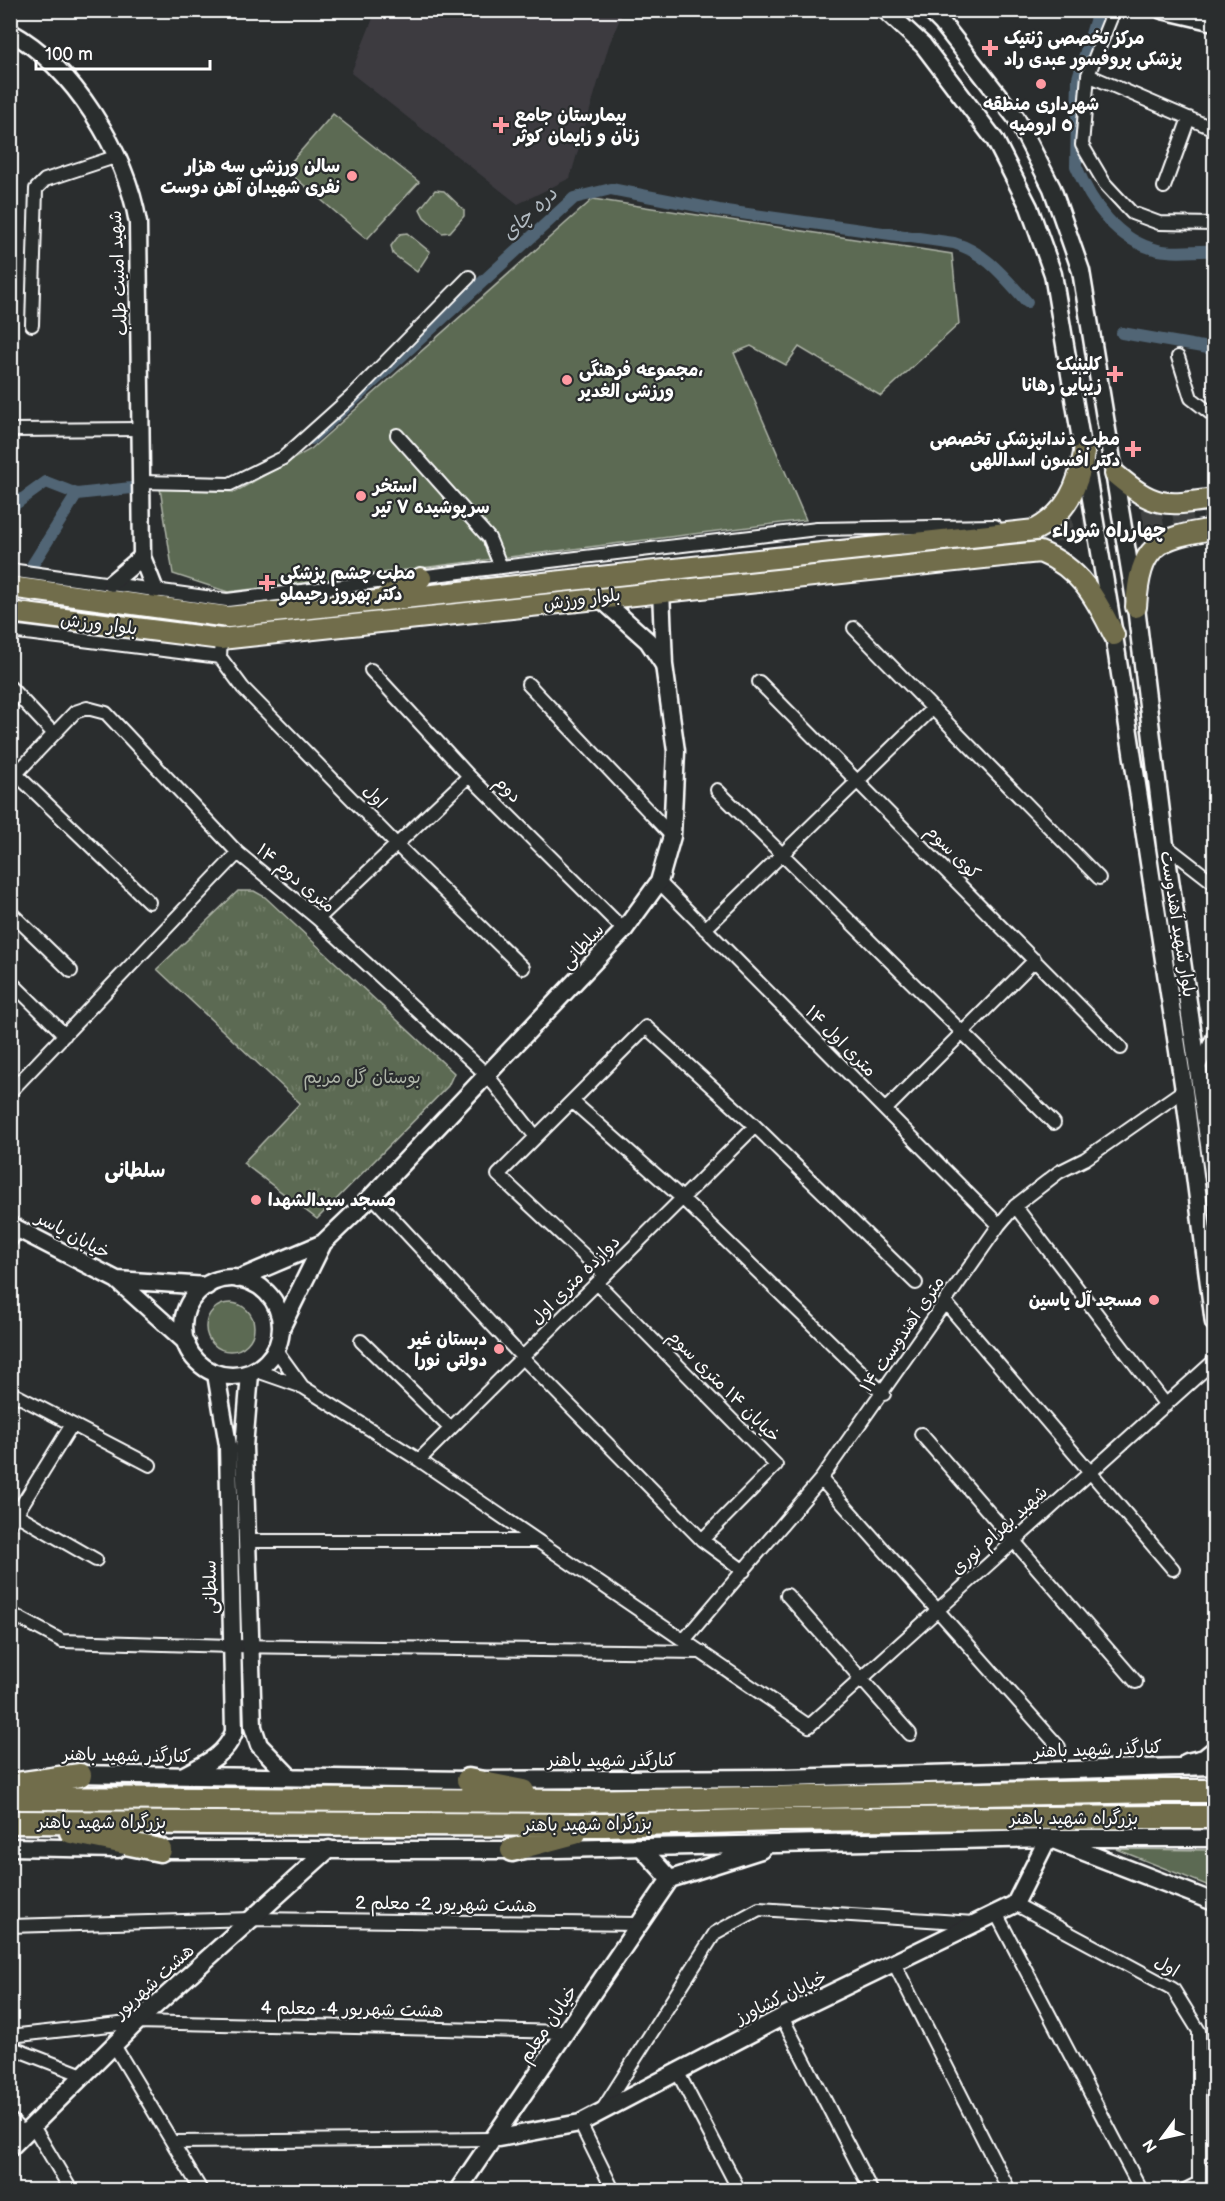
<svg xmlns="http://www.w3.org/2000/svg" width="1225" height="2201" font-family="'Balsamiq Sans','Playpen Sans Arabic',sans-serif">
<defs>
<pattern id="park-tufts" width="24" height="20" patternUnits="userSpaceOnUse" patternTransform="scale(1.5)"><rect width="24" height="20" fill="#5c6a52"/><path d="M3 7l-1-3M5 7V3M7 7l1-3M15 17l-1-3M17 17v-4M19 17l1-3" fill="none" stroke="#74806c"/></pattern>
</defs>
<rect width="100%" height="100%" fill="#2a2d2e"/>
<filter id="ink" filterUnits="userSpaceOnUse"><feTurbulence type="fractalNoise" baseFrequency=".0167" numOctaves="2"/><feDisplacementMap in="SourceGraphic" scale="12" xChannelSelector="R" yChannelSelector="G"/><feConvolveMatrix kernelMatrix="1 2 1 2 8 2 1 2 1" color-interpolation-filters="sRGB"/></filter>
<g filter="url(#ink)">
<!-- built -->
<path fill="#3d3b41" d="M376 11H623L609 45 570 178 518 204 351 73Z"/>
<!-- grass -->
<path fill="#5c6a52" stroke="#aeb4a8" stroke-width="1.5" d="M333 114 419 182 367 239 285 169Z
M435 190 444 191 464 210V216L450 232 442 233 424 217 420 209Z
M593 199 952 254 959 324 881 396 799 347 786 365 751 346 734 353 806 520 228 592 173 574 160 488 235 492 311 449Z
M407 233 430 252 417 272 393 254 391 246 400 234Z
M206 1327a24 24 0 1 1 48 0a24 24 0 1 1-48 0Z
M1116 1849 1214 1850V1888Z"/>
<!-- park -->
<path fill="url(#park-tufts)" stroke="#aeb4a8" stroke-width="1.5" d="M238 891H254L265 897 454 1073 448 1086 317 1219 243 1163 300 1103 157 969Z"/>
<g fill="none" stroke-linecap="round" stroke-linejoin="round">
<!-- canal -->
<path stroke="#516575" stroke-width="12" d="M1098 11 1078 78 1076 166C1091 203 1117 241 1158 250 1176 254 1196 250 1214 251
M1122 333 1214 349
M311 439 574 198 611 189 719 210 954 243C987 253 1005 278 1027 302
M10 508 46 482 77 494 131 488
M10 607 33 564 77 494"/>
<!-- primary-tunnel -->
<path stroke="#3f4243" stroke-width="20" stroke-dasharray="20 10" stroke-linecap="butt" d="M1024 536 1214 510"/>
<!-- street casing -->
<g stroke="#fff" stroke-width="16">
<path id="street" d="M1114 10 1088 75 1082 145 1105 184 1132 213 1159 223 1214 224
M1088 75 1214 129
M1164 187 1189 118
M32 325 36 189 45 180 118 156
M1178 357 1191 398 1214 416
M10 430 142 429
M397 435 489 538 501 567
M142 482 230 484 283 458 351 397 469 277
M10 570 227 600 817 529 995 526
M854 628 1099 878
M10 631 220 657
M221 639 220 657 243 688 396 844 523 968
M371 670 469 776 624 930
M759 682 1121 1048
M528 684 672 836
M10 687 54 734
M16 774 149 902
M10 780 75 712 87 708 106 713 238 853 318 919 487 1075 536 1137
M717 790 1054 1123
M1165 845 1214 883
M659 882 999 1225
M10 912 71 971
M318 919 469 776
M705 929 933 708
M10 981 65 1035
M1199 1067 1214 1035
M10 1092 238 853
M572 1101 683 1199 884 1394
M885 1110 1035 960
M372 1196 522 1357 702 1540 744 1571
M1015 1206 1166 1405
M10 1242 18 1229
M605 1275 498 1175 646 1027 755 1126 916 1283
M597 1283 776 1465 702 1540
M945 1302 1173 1569
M361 1341 450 1428
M276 1350 302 1386
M257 1371 303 1387 419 1460 809 1726 1214 1361
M10 1392 150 1465
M921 1434 1136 1682
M419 1460 755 1126
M821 1479 1059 1747
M16 1514 96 1560
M10 1524 71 1426
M247 1541H538
M787 1595 910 1734
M10 1613 62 1641 231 1646 702 1652
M685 1639 821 1479 999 1225 1015 1206 1059 1172 1085 1159 1184 1090
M1015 1904 1173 1989 1199 2031V2183L1185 2190
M996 1913 1141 2190
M10 1926 252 1919 639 1924
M894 1963 1009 2190
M782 2017 871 2190
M10 2036 137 2022 566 2032
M114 2045 201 2190
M10 2047 83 2075
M677 2071 739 2190
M601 2112 715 1933 759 1909 974 1923
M10 2119 24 2134
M580 2123 613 2190
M33 2126 71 2190
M174 2142 493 2139"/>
</g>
<!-- secondary casing -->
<g stroke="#fff" stroke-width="21">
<path id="secondary" d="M885 10 923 45 995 140 1029 207 1053 274 1114 635 1184 1090 1214 1323
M929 10 942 23 1016 118 1052 188 1081 271 1136 607 1165 845 1214 1179
M1162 10 1214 22
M10 32C74 67 126 153 138 223L142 557 155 590
M111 583 142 557
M599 597 648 641 664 665
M10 1225 117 1280 187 1343
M183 1327a49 49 0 1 1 98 0a49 49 0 1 1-98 0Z
M238 1279 323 1243
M117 1280 207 1286
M281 1328 323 1243 372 1196 624 930 659 882 672 836 676 751 664 665 661 590
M250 1374 244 1447 253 1727 259 1745 289 1776
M1187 1762 1204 1758 1214 1750
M70 1774 468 1780 783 1778 1214 1766
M184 1775C205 1764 226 1755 234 1732L228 1445 216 1374
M10 1847 118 1849
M641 1847 670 1879
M149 1850H512L1048 1838H1214
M670 1879 761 1850
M493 2139 580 2123 782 2017 1015 1904 1048 1838 1214 1902
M10 2148 137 2022 329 1849
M458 2190 670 1879"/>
</g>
<!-- primary casing -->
<g stroke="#fff" stroke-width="24">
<path id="primary" d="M1115 474C1155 508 1164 506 1214 499
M10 587 228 617 1035 530C1067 513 1078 487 1084 453
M384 598 421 578
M1136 607C1140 545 1156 538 1214 529
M10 612 221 639 1040 552C1080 568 1096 598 1114 635"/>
</g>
<!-- highway casing -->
<g stroke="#fff" stroke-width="27">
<path id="highway" d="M468 1780 523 1791
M10 1785 80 1775
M10 1798 575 1801 1165 1791
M10 1822 604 1825 777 1820 1165 1817
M71 1832 160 1850
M512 1850 575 1833"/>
</g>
<!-- street -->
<use href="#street" stroke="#2a2d2e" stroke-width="12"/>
<!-- secondary -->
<use href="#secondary" stroke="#2a2d2e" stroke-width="16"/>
<!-- primary -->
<use href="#primary" stroke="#716d4b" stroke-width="20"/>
<!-- highway -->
<use href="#highway" stroke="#716d4b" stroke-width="22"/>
<!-- highway-bridge casing -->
<g stroke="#fff" stroke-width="27" stroke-linecap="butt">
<path id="highway-bridge" d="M1165 1791H1214
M1165 1817H1214"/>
</g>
<!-- highway-bridge -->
<use href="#highway-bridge" stroke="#716d4b" stroke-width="22"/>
</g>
</g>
<!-- markers -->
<g fill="#ff9aa2" stroke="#2a2d2e" stroke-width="2">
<path d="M987 39h6v6h6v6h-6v6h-6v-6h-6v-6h6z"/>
<circle cx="1041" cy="84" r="6"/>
<path d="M498 116h6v6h6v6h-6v6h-6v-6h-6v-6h6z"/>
<circle cx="352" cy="176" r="6"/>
<path d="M1112 365h6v6h6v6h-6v6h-6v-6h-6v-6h6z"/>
<circle cx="567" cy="380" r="6"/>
<path d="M1130 440h6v6h6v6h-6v6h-6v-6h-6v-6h6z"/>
<circle cx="361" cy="496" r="6"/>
<path d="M264 574h6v6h6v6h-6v6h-6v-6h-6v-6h6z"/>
<circle cx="256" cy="1200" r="6"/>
<circle cx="1154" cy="1300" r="6"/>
<circle cx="499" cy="1349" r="6"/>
</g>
<g text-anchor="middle" stroke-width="4.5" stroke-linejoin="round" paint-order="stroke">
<!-- poi labels -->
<g font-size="18" font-weight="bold" fill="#fff" stroke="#2a2d2e" text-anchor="start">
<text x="1004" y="44">مرکز تخصصی ژنتیک<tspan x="1004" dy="21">پزشکی پروفسور عبدی راد</tspan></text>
<text x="1041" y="110" text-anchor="middle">شهردارى منطقه<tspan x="1041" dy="21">٥ ارومیه</tspan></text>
<text x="514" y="121">بیمارستان جامع<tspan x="514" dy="21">زنان و زایمان کوثر</tspan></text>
<text x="340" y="172" text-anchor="end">سالن ورزشی سه هزار<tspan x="340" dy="21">نفری شهیدان آهن دوست</tspan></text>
<text x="1102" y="370" text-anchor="end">کلینیک<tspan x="1102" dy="21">زیبایی رهانا</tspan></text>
<text x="579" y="376">مجموعه فرهنگی،<tspan x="579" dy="21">ورزشی الغدیر</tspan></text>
<text x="1120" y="445" text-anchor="end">مطب دندانپزشکی تخصصی<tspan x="1120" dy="21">دکتر افسون اسداللهی</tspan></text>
<text x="373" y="492">استخر<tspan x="373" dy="21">سرپوشیده ۷ تیر</tspan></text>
<text x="280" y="579">مطب چشم پزشکی<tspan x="280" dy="21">دکتر بهروز رحیملو</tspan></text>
<text x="268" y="1206">مسجد سیدالشهدا</text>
<text x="1142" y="1306" text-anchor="end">مسجد آل یاسین</text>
<text x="487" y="1345" text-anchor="end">دبستان غیر<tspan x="487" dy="21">دولتی نورا</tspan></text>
</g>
<!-- street labels -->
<g font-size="18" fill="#fff" stroke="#2a2d2e">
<text transform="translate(118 273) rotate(-93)" y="6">شهید امنیت طلب</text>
<text transform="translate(582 599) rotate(-7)" y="6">بلوار ورزش</text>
<text transform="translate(99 624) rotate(7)" y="6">بلوار ورزش</text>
<text transform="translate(508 789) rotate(45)" y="6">دوم</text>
<text transform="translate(375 796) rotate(46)" y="6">اول</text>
<text transform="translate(953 852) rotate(45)" y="6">کوی سوم</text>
<text transform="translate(296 878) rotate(40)" y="6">۱۴ متری دوم</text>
<text transform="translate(1178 924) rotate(81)" y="6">بلوار شهید آهندوست</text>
<text transform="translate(582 946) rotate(-47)" y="6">سلطانی</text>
<text transform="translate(841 1041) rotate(45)" y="6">۱۴ متری اول</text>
<text transform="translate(73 1235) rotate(28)" y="6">خیابان یاسر</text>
<text transform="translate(575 1280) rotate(-45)" y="6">دوازده متری اول</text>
<text transform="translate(902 1334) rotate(-56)" y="6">۱۴ متری آهندوست</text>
<text transform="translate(724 1386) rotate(45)" y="6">خیابان ۱۴ متری سوم</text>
<text transform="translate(999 1530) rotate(-42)" y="6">شهید بهرام نوری</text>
<text transform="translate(210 1587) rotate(-91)" y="6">سلطانی</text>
<text transform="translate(1098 1749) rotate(-2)" y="6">کنارگذر شهید باهنر</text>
<text transform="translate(127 1755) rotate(1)" y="6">کنارگذر شهید باهنر</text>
<text x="612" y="1766">کنارگذر شهید باهنر</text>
<text x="1074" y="1824">بزرگراه شهید باهنر</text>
<text x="102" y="1828">بزرگراه شهید باهنر</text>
<text transform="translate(588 1824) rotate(-1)" y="6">بزرگراه شهید باهنر</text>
<text transform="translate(446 1904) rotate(1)" y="6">هشت شهریور 2- معلم 2</text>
<text transform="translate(1167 1966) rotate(31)" y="6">اول</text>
<text transform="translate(154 1981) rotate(-42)" y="6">هشت شهریور</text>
<text transform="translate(781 1997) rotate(-26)" y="6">خیابان کشاورز</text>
<text transform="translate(352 2009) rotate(1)" y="6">هشت شهریور 4- معلم 4</text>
<text transform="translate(548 2024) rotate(-56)" y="6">خیابان معلم</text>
</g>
<!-- park labels -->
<g font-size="18" fill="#aeb4a8" stroke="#2a2d2e">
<text x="362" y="1083">بوستان گل مریم</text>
</g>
<!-- water labels -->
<g font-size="20" font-style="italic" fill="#b1bac1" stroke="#2a2d2e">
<text transform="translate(529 213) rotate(-43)" y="7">دره چای</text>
</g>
<!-- neighbourhood labels -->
<g font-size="20" font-weight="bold" fill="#fff" stroke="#2a2d2e">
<text x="1109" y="537">چهارراه شوراء</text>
<text x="135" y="1177">سلطانی</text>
</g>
</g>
<!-- margin -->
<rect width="1225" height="2201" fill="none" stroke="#2a2d2e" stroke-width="36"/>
<rect x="18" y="18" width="1189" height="2165" fill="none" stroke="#fff" stroke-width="2" filter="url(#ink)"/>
<!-- north arrow -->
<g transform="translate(1162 2138) rotate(237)" stroke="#2a2d2e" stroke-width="4.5" paint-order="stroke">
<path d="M0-4.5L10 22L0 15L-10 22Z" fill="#ffffff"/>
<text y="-9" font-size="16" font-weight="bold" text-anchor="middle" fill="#ffffff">N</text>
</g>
<!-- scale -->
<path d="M36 60v9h174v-9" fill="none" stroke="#ffffff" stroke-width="3"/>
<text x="45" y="60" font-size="18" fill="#ffffff" stroke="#2a2d2e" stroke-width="4.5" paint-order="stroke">100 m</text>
</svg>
